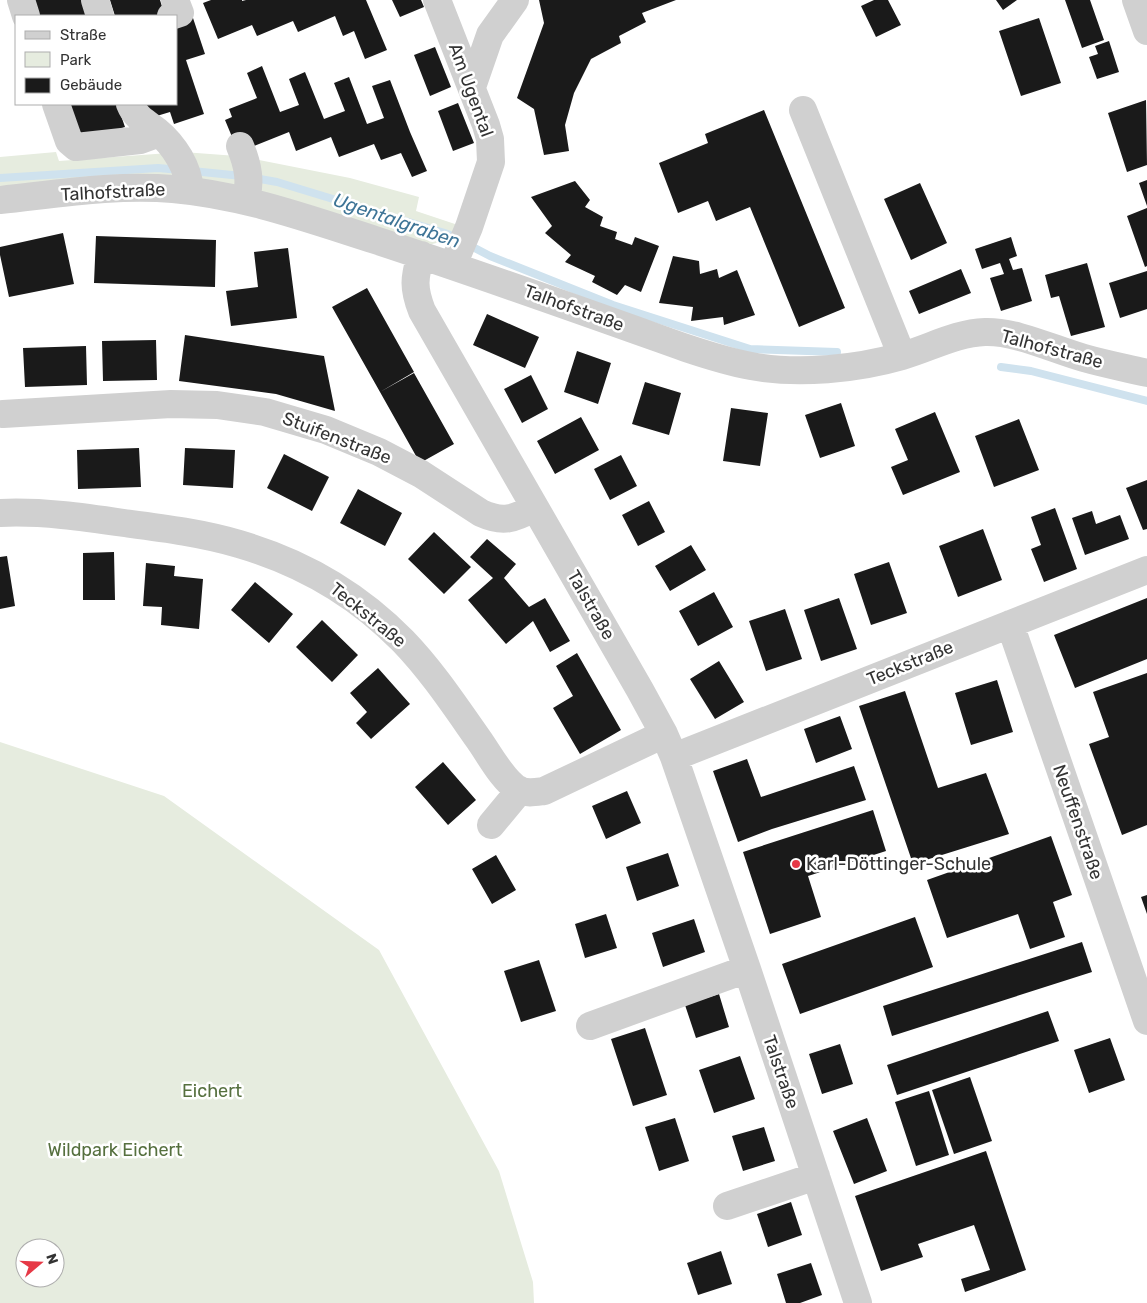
<svg xmlns="http://www.w3.org/2000/svg" width="1147" height="1303" font-family="Rubik,sans-serif">
<rect width="100%" height="100%" fill="#fff"/>
<!-- green -->
<path fill="#e6ecdf" fill-rule="evenodd" d="M56 152 59 161 169 153 181 180 0 190V157Z
M183 152 237 156 241 179 231 189 197 178Z
M254 159 350 178 419 197 416 211 458 225C452 239 441 243 426 245L266 197 259 187Z
M0 742 164 796 379 950 499 1171 533 1282 534 1303H0ZM25 1248H55V1278H25Z"/>
<g fill="none" stroke-linecap="round" stroke-linejoin="round">
<!-- stream -->
<path stroke="#cfe2ee" stroke-width="8" d="M192 171 242 176
M0 178 158 168 180 170
M254 178 277 182 448 234 490 256 613 305 750 349 837 352
M1001 367 1031 371 1147 401"/>
</g>
<!-- building -->
<path fill="#1a1a1a" d="M34 0H82L88 16H39Z
M110 0H160L164 13 154 16H115Z
M211 0H242V1L246 0H366L387 50 365 59 354 31 343 36 335 16 298 32 293 21 257 36 252 25 218 39 203 3Z
M392 0H421L424 7 400 17Z
M539 0H676L642 13 646 22 619 36 621 43 591 59 574 93 565 125 569 151 544 155 534 109 517 98 544 23Z
M874 0H888L901 25 876 37 861 6Z
M996 0H1017L1003 10Z
M1065 0H1090L1104 40 1082 48Z
M193 18 205 54 186 60 204 114 174 124 170 112 150 118 145 104H176V23Z
M1039 18 1061 83 1021 96 999 31Z
M1109 41 1119 72 1097 79 1089 57 1098 54 1095 46Z
M435 47 451 87 430 96 414 55Z
M262 66 280 112 299 105 289 79 305 72 324 119 345 111 334 83 349 77 367 124 384 118 372 86 390 80 410 132 427 171 412 177 401 153 381 160 374 144 339 157 331 137 296 151 289 132 254 146 251 138 235 144 225 120 232 117 229 109 257 98 247 73Z
M1146 100 1147 165 1127 172 1108 113Z
M458 103 474 143 453 151 438 111Z
M69 104H117L125 127 82 142Z
M764 110 845 308 799 327 750 207 716 221 708 201 678 213 659 163 708 143 705 134Z
M1147 180V206L1139 183Z
M575 181 590 200 585 207 603 217 600 226 617 232 615 239 632 245 635 237 659 246 641 292 625 285 617 295 592 282 595 276 565 262 571 255 545 233 552 226 531 197Z
M920 183 947 243 911 260 884 199Z
M1147 208V266L1145 267 1127 216Z
M63 233 74 284 9 297 0 255V247Z
M96 236 216 240 215 287 94 283Z
M1011 237 1017 256 1009 259 1013 270 1022 268 1032 301 1001 311 990 278 1004 274 1000 263 982 269 975 249Z
M288 248 297 318 231 326 226 291 258 287 254 252Z
M673 256 699 261 700 274 717 269 719 278 737 270 755 315 724 325 723 317 691 321 693 307 659 303Z
M1087 263 1105 327 1071 336 1059 296 1051 298 1045 275Z
M961 269 971 293 919 314 909 291Z
M1147 271V309L1120 318 1109 283Z
M367 288 414 372 380 392 332 307Z
M487 314 539 337 525 368 473 345Z
M185 335 324 356 335 411 276 394 179 381Z
M156 340 157 380 103 381 102 341Z
M86 346 87 385 25 387 23 348Z
M577 351 611 363 598 404 564 392Z
M414 373 454 444 420 463 380 392Z
M531 375 548 409 522 423 504 389Z
M645 382 681 393 669 435 632 424Z
M841 403 855 446 820 458 805 415Z
M731 408 768 413 760 466 723 461Z
M935 412 960 472 903 495 891 467 908 460 895 429Z
M581 417 599 450 555 474 537 441Z
M1019 419 1039 470 994 487 975 436Z
M139 448 141 487 78 489 77 450Z
M185 448 235 450 233 488 183 485Z
M284 454 329 477 312 511 267 488Z
M621 455 637 486 610 500 594 469Z
M1147 480V529L1143 530 1126 488Z
M358 489 402 513 385 546 340 523Z
M649 501 665 532 638 546 622 515Z
M1055 508 1077 569 1044 582 1031 549 1041 545 1031 517Z
M1092 511 1096 524 1120 515 1129 539 1085 555 1072 518Z
M983 529 1002 580 958 597 939 546Z
M434 532 471 567 444 594 408 559Z
M487 539 516 564 504 578 529 607 545 598 570 641 550 652 533 621 506 644 468 600 493 578 470 557Z
M691 545 706 570 670 591 655 566Z
M114 552 115 600H83V553Z
M7 556 15 606 0 609V557Z
M889 562 907 613 871 625 854 574Z
M146 563 175 566 174 576 203 579 199 629 161 625 162 607 143 606Z
M255 582 293 614 269 643 231 610Z
M714 592 733 627 698 646 679 611Z
M839 598 857 649 821 661 804 610Z
M1147 598V659L1075 688 1054 635Z
M785 609 802 659 766 671 749 621Z
M322 620 358 655 332 682 296 647Z
M577 653 621 730 580 754 553 708 573 696 556 666Z
M719 661 744 702 715 719 690 679Z
M378 668 410 704 371 739 356 723 367 712 350 693Z
M1147 673V825L1122 835 1089 744 1109 737 1093 692Z
M997 680 1013 732 971 745 955 693Z
M905 691 938 788 986 773 1009 834 913 864 859 706Z
M840 716 852 749 816 763 804 729Z
M747 759 761 797 854 766 866 800 772 829 738 842 713 771Z
M443 762 476 800 448 825 415 787Z
M627 791 641 823 606 839 592 806Z
M873 810 886 851 808 876 821 917 770 934 743 852Z
M1051 836 1072 895 1053 902 1065 937 1030 949 1018 914 947 938 927 880Z
M668 853 679 886 637 901 626 867Z
M496 855 516 890 492 904 472 869Z
M1147 895V914L1141 897Z
M606 914 617 948 585 958 575 924Z
M915 917 933 967 800 1014 782 964Z
M694 919 705 952 663 967 652 933Z
M1082 942 1092 972 892 1036 883 1006Z
M539 960 556 1011 521 1022 504 971Z
M719 994 729 1027 696 1038 685 1005Z
M1048 1011 1059 1041 897 1095 887 1065Z
M645 1028 667 1095 633 1106 611 1039Z
M1110 1038 1125 1080 1089 1093 1074 1050Z
M840 1044 853 1084 822 1094 809 1054Z
M740 1056 755 1099 714 1113 699 1070Z
M970 1077 992 1141 954 1154 932 1090Z
M929 1091 949 1155 916 1166 895 1102Z
M675 1118 689 1161 659 1171 645 1127Z
M867 1118 887 1171 854 1184 833 1131Z
M764 1127 775 1161 743 1171 732 1136Z
M986 1151 1026 1270 965 1292 961 1279 990 1270 974 1225 918 1244 923 1257 881 1271 855 1196Z
M791 1202 802 1235 768 1247 757 1214Z
M721 1251 732 1284 698 1295 687 1263Z
M811 1263 822 1295 800 1303H786L777 1274Z"/>
<g fill="none" stroke-linecap="round" stroke-linejoin="round">
<!-- minor -->
<path stroke="#d0d0d0" stroke-width="28" d="M21 0 26 16
M95 0 100 16
M437 0 486 125 490 139 491 162 469 227 453 265
M1136 0 1147 31
M171 16 180 13 175 0
M472 87 490 35 515 0
M56 104 69 141 76 147 140 140 151 136 156 131
M130 104C135 117 146 123 157 131 174 145 189 168 190 191
M803 110 902 356
M240 146C248 165 251 181 246 201
M0 200C57 194 116 184 173 189 243 195 309 219 375 240 479 274 582 311 686 348 707 355 729 362 751 366 798 375 857 369 902 356 930 348 956 333 985 332 1016 331 1055 350 1084 358 1105 364 1126 368 1147 373
M421 255C414 278 413 288 422 311L640 690 664 734 674 757 747 969 858 1303
M3 414 171 404 217 405 265 412 326 430 379 452 421 474 481 513C503 523 514 519 534 508
M0 513C41 511 83 517 124 523 162 528 202 533 239 544 301 562 358 595 403 641 432 671 455 706 479 740 489 754 503 781 519 790 527 794 536 792 544 791L664 734
M1010 624 1147 1021
M674 757 1147 570
M491 825 520 790
M590 1026 747 969
M727 1206 816 1176"/>
</g>
<!-- markers -->
<circle fill="#e63946" stroke="#fff" stroke-width="2" cx="796" cy="864" r="5"/>
<g text-anchor="middle" stroke-width="5" stroke-linejoin="round" paint-order="stroke">
<!-- street labels -->
<g font-size="18" fill="#333" stroke="#fff">
<text transform="translate(471 90) rotate(70)" y="6">Am Ugental</text>
<text transform="translate(113 192) rotate(-3)" y="6">Talhofstraße</text>
<text transform="translate(574 308) rotate(20)" y="6">Talhofstraße</text>
<text transform="translate(1052 349) rotate(15)" y="6">Talhofstraße</text>
<text transform="translate(337 438) rotate(21)" y="6">Stuifenstraße</text>
<text transform="translate(591 605) rotate(60)" y="6">Talstraße</text>
<text transform="translate(368 615) rotate(39)" y="6">Teckstraße</text>
<text transform="translate(910 663) rotate(-22)" y="6">Teckstraße</text>
<text transform="translate(1078 822) rotate(71)" y="6">Neuffenstraße</text>
<text transform="translate(781 1072) rotate(71)" y="6">Talstraße</text>
</g>
<!-- poi labels -->
<g font-size="18" fill="#333" stroke="#fff" text-anchor="start">
<text x="806" y="870">Karl-Döttinger-Schule</text>
</g>
<!-- park labels -->
<g font-size="18" fill="#56703f" stroke="#fff">
<text x="212" y="1097">Eichert</text>
<text x="115" y="1156">Wildpark Eichert</text>
</g>
<!-- water labels -->
<g font-size="19" font-style="italic" fill="#3f7597" stroke="#fff">
<text transform="translate(397 220) rotate(19)" y="7">Ugentalgraben</text>
</g>
</g>
<!-- legend -->
<rect x="15" y="15" width="162" height="90" fill="#ffffff" stroke="#adadad"/>
<rect x="25" y="31" width="25" height="8" fill="#d0d0d0" stroke="#adadad"/>
<text x="60" y="40" font-size="15" fill="#333333">Straße</text>
<rect x="25" y="52" width="25" height="15" fill="#e6ecdf" stroke="#adadad"/>
<text x="60" y="65" font-size="15" fill="#333333">Park</text>
<rect x="25" y="78" width="25" height="15" fill="#1a1a1a" stroke="#adadad"/>
<text x="60" y="90" font-size="15" fill="#333333">Gebäude</text>
<!-- north arrow -->
<g transform="translate(40 1263) rotate(71)"><circle r="24" fill="#ffffff" stroke="#adadad"/>
<path d="M0-4L9 19L0 12L-9 19Z" fill="#e63946"/>
<text y="-8" font-size="14" font-weight="bold" text-anchor="middle" fill="#333333">N</text>
</g>
</svg>
